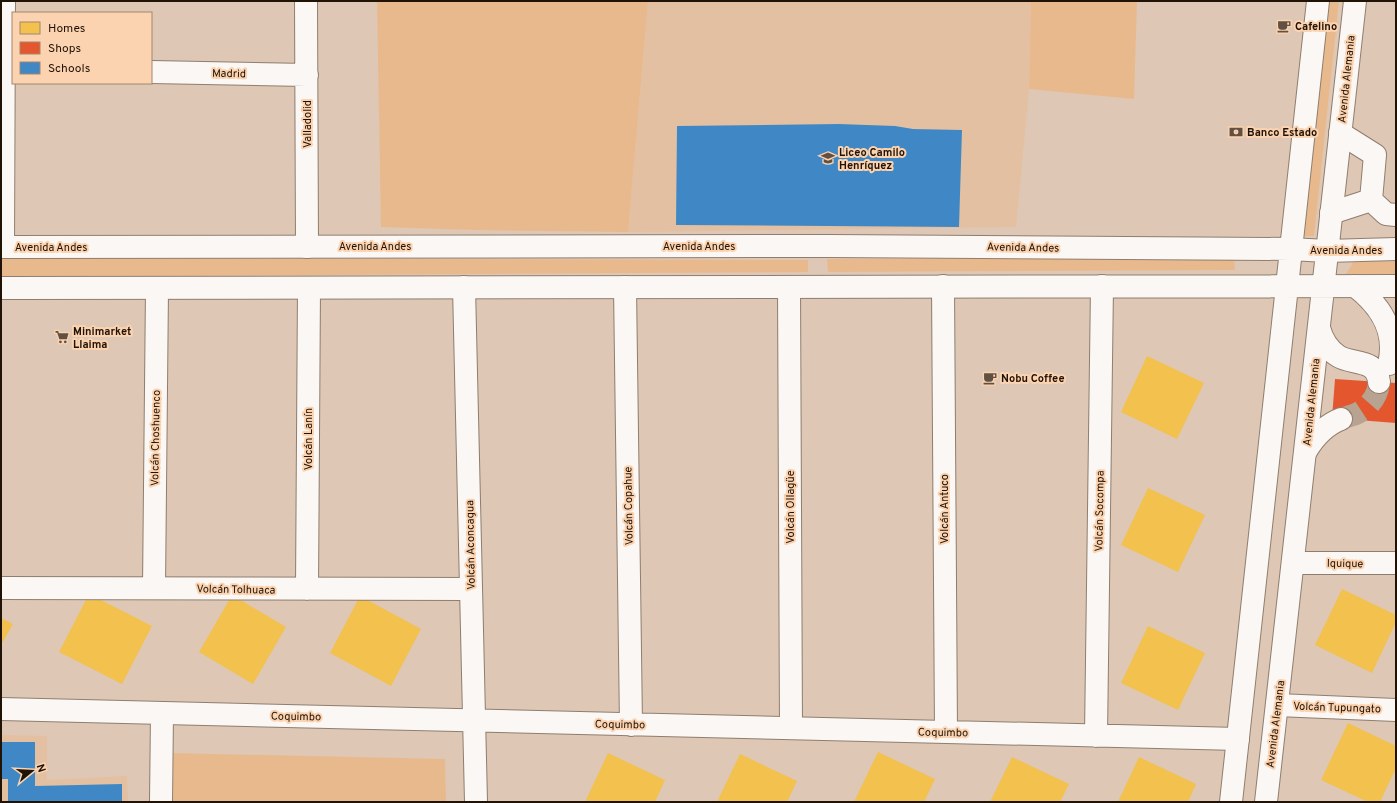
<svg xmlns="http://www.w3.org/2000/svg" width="1397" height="803" font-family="Overpass,sans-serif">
<rect width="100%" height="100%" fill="#dec7b4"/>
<!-- built -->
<path fill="#e4c0a2" d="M648 1H1031L1029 89 1016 227 628 232Z
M1 735 47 736V780L127 776 128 802H1Z"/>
<!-- green -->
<path fill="#e9b98e" d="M377 1H648L628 232 475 230 381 227Z
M1031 1H1137L1134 99 1029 89Z
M1324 1H1339L1314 236H1301Z
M1 258 808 260V272L1 277Z
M1234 258 1235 270 828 272 827 259Z
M1354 261H1396V274H1346Z
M170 753 445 759 446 802H171Z"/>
<!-- homes -->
<path fill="#f2c14e" d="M1147 356 1204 383 1177 439 1121 412Z
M1148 488 1205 515 1178 572 1121 545Z
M1342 589 1396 615V622L1372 673 1315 645Z
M89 594 152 626 122 684 59 652Z
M232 595 286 627 253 684 199 652Z
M360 596 421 629 391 686 330 653Z
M1 618 13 624 1 645Z
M1148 626 1205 653 1178 710 1121 683Z
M1348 723 1396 746V768L1380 802H1368L1321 780Z
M878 752 935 779 924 802H854Z
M608 753 665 780 655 802H585Z
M740 754 797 781 787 802H717Z
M1012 757 1069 784 1060 802H990Z
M1139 757 1196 784 1188 802H1118Z"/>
<!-- shops -->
<path fill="#e4572e" d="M1335 379 1396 383V423L1332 418Z"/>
<!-- schools -->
<path fill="#3f88c5" d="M839 124 895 126 913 129 962 130 959 227 676 225 677 126Z
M1 742H35V786L122 784V802H8V779H1Z"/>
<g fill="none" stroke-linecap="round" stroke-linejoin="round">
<!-- minor-tunnel -->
<path stroke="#b8a391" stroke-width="22" stroke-dasharray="22 11" stroke-linecap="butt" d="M1341 419C1346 417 1351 416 1356 414 1369 408 1378 396 1379 382"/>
<!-- minor casing -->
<g stroke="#8f7e6f" stroke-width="24">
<path id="minor" d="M306 1 307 247
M151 72 307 75
M1340 133 1375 155 1371 200
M1371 200 1386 214 1396 215
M1331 213 1371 200
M3 247 4 1
M943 286 946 732
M1355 286C1381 306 1397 331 1389 364
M464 287 476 802
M625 287 631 725
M789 287 791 728
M1319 328C1322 339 1327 349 1338 356 1352 365 1377 358 1379 382
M1306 451C1315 436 1325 425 1341 419
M1293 563H1396
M1 588C158 588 314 589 471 589
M154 588 157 288
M307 589 309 288
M1277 705 1396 710
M1 709 1238 739
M1096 736 1102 286
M161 802 162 713"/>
</g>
<!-- major casing -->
<g stroke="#8f7e6f" stroke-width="24">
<path id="major" d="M1 247 830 246 1290 249 1327 251 1396 249
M1 288 1396 286
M1231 802 1318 1
M1266 802 1355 1"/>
</g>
<!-- minor -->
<use href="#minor" stroke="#faf7f4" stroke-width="22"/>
<!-- major -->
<use href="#major" stroke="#faf7f4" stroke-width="22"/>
</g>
<!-- icons -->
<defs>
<g id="cafe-bare" transform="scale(1.08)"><path d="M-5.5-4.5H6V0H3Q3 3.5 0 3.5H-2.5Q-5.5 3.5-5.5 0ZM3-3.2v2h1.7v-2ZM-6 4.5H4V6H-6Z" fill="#625142" stroke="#fcd3b0" stroke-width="2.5" paint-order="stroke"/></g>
<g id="bank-bare" transform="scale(1.08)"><path d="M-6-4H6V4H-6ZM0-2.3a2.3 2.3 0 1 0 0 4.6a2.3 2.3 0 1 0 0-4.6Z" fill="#625142" stroke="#fcd3b0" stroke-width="2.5" paint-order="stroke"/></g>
<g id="school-bare" transform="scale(1.08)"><path d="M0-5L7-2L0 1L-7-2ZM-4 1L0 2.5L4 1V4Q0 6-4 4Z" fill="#625142" stroke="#fcd3b0" stroke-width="2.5" paint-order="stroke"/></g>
<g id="supermarket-bare" transform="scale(1.08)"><path d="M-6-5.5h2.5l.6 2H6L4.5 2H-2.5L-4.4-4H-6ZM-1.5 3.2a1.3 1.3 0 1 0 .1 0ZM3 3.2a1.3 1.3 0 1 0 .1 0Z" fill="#625142" stroke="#fcd3b0" stroke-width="2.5" paint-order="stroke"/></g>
</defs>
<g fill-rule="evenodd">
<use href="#cafe-bare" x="1284" y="26"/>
<use href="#bank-bare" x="1236" y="132"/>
<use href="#school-bare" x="828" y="158"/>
<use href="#supermarket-bare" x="62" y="337"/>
<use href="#cafe-bare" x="990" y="378"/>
</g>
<g text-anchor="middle" stroke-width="4" stroke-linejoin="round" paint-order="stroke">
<!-- poi labels -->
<g font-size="11" font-weight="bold" fill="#201205" stroke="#fcd3b0" text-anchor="start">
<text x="1295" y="30">Cafelino</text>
<text x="1247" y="136">Banco Estado</text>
<text x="839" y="156">Liceo Camilo<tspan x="839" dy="13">Henríquez</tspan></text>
<text x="73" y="335">Minimarket<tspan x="73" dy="13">Llaima</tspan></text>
<text x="1001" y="382">Nobu Coffee</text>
</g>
<!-- street labels -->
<g font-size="11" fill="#201205" stroke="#fcd3b0">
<text transform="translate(229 73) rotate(1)" y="4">Madrid</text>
<text transform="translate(1346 79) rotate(-84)" y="4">Avenida Alemania</text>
<text transform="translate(307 124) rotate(-90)" y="4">Valladolid</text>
<text x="375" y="250">Avenida Andes</text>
<text x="699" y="250">Avenida Andes</text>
<text x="51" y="251">Avenida Andes</text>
<text transform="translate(1023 247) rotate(1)" y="4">Avenida Andes</text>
<text x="1346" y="254">Avenida Andes</text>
<text transform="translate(1311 402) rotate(-84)" y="4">Avenida Alemania</text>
<text transform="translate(155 438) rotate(-89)" y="4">Volcán Choshuenco</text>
<text transform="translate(308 439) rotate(-90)" y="4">Volcán Lanín</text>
<text transform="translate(628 506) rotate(-91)" y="4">Volcán Copahue</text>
<text transform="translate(790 507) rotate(-90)" y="4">Volcán Ollagüe</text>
<text transform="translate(944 509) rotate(-90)" y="4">Volcán Antuco</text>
<text transform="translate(1099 511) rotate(-89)" y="4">Volcán Socompa</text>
<text transform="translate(470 545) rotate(-91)" y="4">Volcán Aconcagua</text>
<text transform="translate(1345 563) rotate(1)" y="4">Iquique</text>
<text transform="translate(236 589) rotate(1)" y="4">Volcán Tolhuaca</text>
<text transform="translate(1337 707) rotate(2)" y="4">Volcán Tupungato</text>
<text transform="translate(296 716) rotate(1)" y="4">Coquimbo</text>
<text transform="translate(620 724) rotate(1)" y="4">Coquimbo</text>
<text transform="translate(1275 724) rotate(-83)" y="4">Avenida Alemania</text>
<text transform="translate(943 732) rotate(1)" y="4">Coquimbo</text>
</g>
</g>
<!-- border -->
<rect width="1397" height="803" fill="none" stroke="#201205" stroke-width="4"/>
<!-- legend -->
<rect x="12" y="12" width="140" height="72" fill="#fcd3b0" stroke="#a4866c"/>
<rect x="20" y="22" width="20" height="12" fill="#f2c14e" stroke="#a4866c"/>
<text x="48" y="32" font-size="12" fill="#201205">Homes</text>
<rect x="20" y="42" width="20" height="12" fill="#e4572e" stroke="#a4866c"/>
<text x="48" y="52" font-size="12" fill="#201205">Shops</text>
<rect x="20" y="62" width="20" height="12" fill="#3f88c5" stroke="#a4866c"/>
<text x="48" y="72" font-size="12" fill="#201205">Schools</text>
<!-- north arrow -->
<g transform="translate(32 771) rotate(72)" stroke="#fcd3b0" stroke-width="3" paint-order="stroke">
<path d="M0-3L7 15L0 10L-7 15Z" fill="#201205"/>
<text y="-6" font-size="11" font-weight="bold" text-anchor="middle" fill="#201205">N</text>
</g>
</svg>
